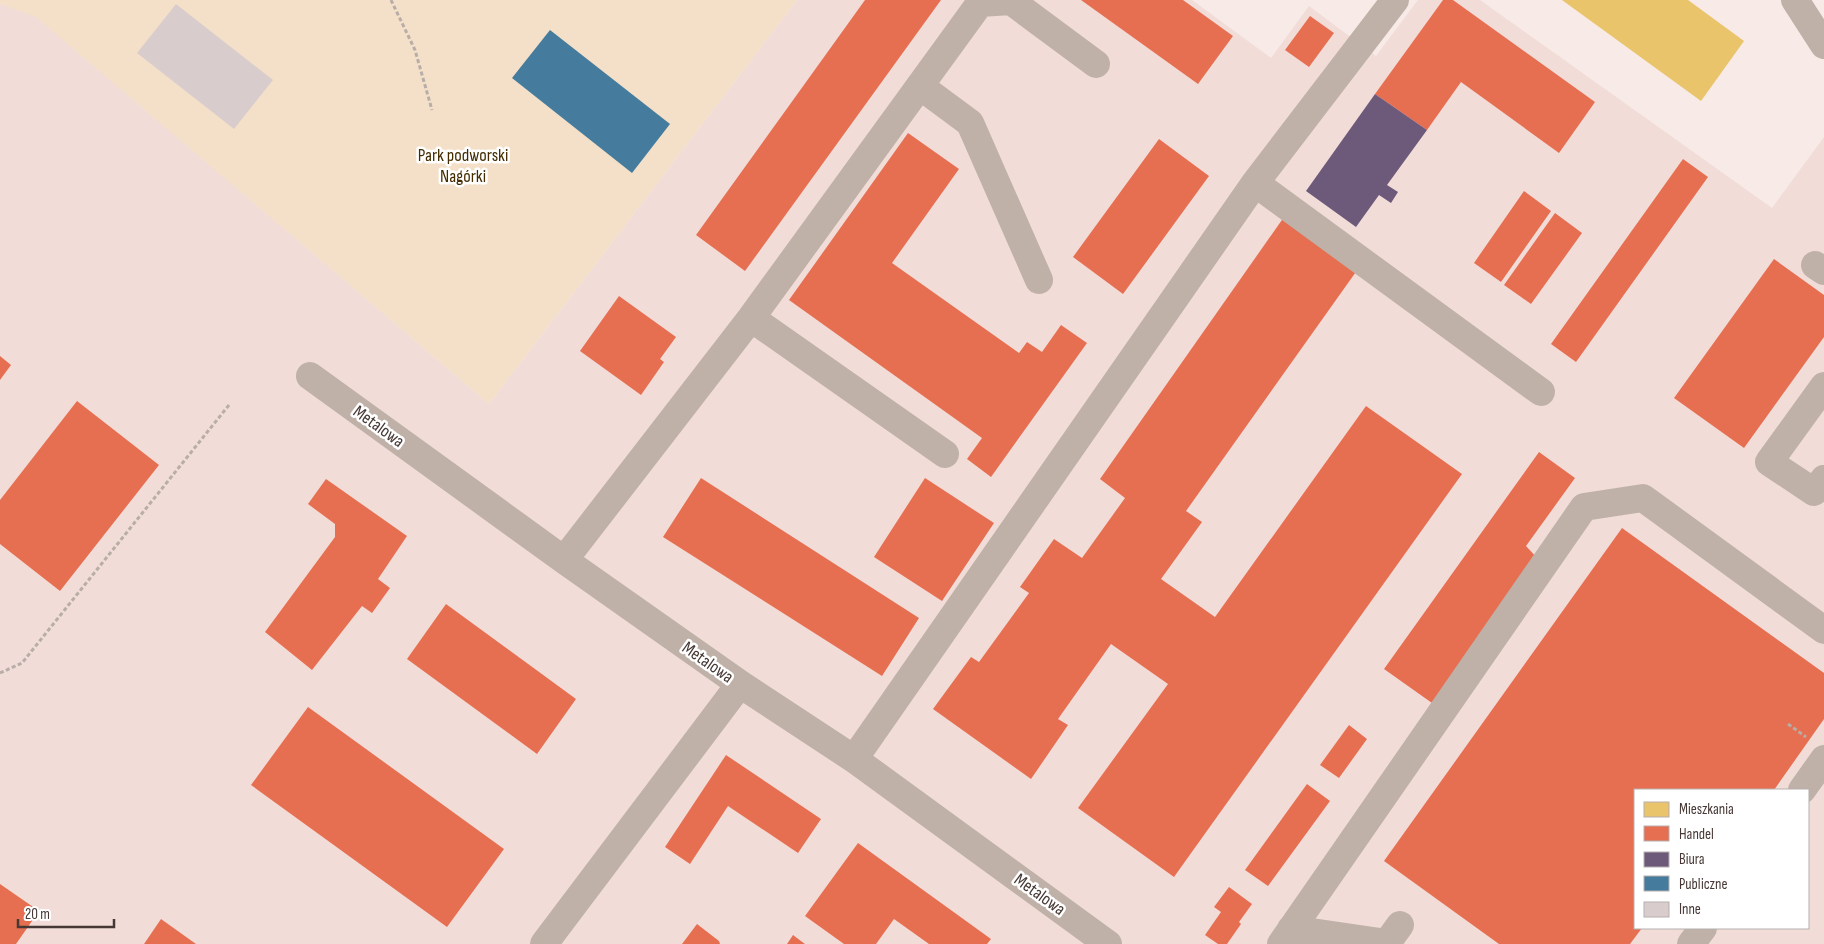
<svg xmlns="http://www.w3.org/2000/svg" width="1824" height="944" font-family="'Sofia Sans Condensed',sans-serif">
<rect width="100%" height="100%" fill="#f7eae7"/>
<!-- built -->
<path fill="#f1dcd8" fill-rule="evenodd" d="M797 0H1192L1271 58 1309 6 1376 56 1418 0H1480L1772 208 1824 137V944H0V4L36 16 489 404ZM1635 790H1808V928H1635Z"/>
<!-- green -->
<path fill="#f4e0c9" d="M0 0H797L489 404 36 17 0 4Z"/>
<!-- homes -->
<path fill="#e9c46a" d="M1562 0H1688L1744 41 1701 101Z"/>
<!-- shops -->
<path fill="#e76f51" d="M865 0H941L745 271 696 235Z
M1081 0H1183L1233 36 1198 84Z
M1443 0H1453L1595 102 1559 153 1461 82 1427 130 1375 94Z
M1310 16 1334 33 1309 67 1285 50Z
M908 133 959 169 892 263 1019 353 1027 342 1042 352 1061 325 1087 343 991 477 967 459 982 438 789 300Z
M1159 139 1209 176 1123 294 1073 257Z
M1683 159 1708 177 1576 362 1551 344Z
M1524 191 1551 211 1501 282 1474 263Z
M1555 213 1582 233 1531 304 1504 285Z
M1284 217 1358 269 1186 511 1202 522 1161 579 1215 617 1366 406 1462 474 1174 877 1078 808 1168 684 1111 644 1058 719 1068 725 1031 779 933 709 971 657 979 662 1029 593 1020 587 1054 539 1082 558 1125 498 1100 479Z
M1774 259 1824 295V337L1744 448 1674 398Z
M619 296 676 337 660 359 664 362 641 395 580 351Z
M0 356 11 365 0 380Z
M77 401 159 465 60 591 0 544V500Z
M1539 452 1575 478 1526 546 1538 559 1432 703 1384 669Z
M701 478 919 618 882 676 663 537Z
M925 478 994 523 942 601 874 557Z
M326 479 407 536 378 579 390 588 372 613 362 606 312 670 265 632 335 537V524L308 504Z
M1622 528 1824 673V719L1774 790H1635V928H1642L1630 944H1499L1384 861Z
M446 604 576 699 537 754 407 659Z
M308 707 504 849 447 927 251 785Z
M1349 725 1367 739 1339 778 1320 765Z
M726 755 821 819 798 853 728 806 690 864 665 847Z
M1307 784 1330 801 1268 886 1245 870Z
M858 843 991 939 987 944H929L894 919 876 944H844L805 916Z
M0 884 39 911 16 944H0Z
M1229 887 1252 904 1239 922 1241 924 1227 944H1218L1205 935 1221 912 1214 907Z
M161 919 196 944H144Z
M697 924 719 941 720 944H682Z
M793 935 805 944H787Z"/>
<!-- offices -->
<path fill="#6d597a" d="M1375 94 1427 130 1387 185 1398 192 1391 203 1379 195 1356 227 1306 191Z"/>
<!-- public -->
<path fill="#457b9d" d="M550 30 670 124 632 173 512 78Z"/>
<!-- building -->
<path fill="#d9cccc" d="M176 4 273 80 234 129 137 53Z"/>
<g fill="none" stroke-linecap="round" stroke-linejoin="round">
<!-- path -->
<path stroke="#b8ada7" stroke-width="3" stroke-dasharray="4 2.5" stroke-linecap="butt" d="M391 0 415 50 432 110
M0 673 22 663 229 405
M1788 724 1806 737"/>
<!-- minor -->
<path stroke="#bfb1a8" stroke-width="28" d="M1795 0 1824 45
M920 86 970 123 1039 280
M1255 183 1541 392
M1815 265 1824 271
M751 318 945 454
M310 376 564 560 740 684 854 759 1108 944
M1824 386 1769 462 1814 492 1824 479
M564 560 751 318 980 3 1011 1 1096 64
M854 759 1255 183 1395 0
M1802 790 1824 759
M1291 929 1387 943 1400 925
M544 944 740 684
M1281 944 1584 507 1643 498 1824 630
M1691 944 1703 928"/>
</g>
<g text-anchor="middle" stroke-width="5" stroke-linejoin="round" paint-order="stroke">
<!-- park labels -->
<g font-size="18" fill="#442c00" stroke="#fff">
<text x="463" y="161">Park podworski<tspan x="463" dy="21">Nagórki</tspan></text>
</g>
<!-- street labels -->
<g font-size="18" fill="#463835" stroke="#fff">
<text transform="translate(379 426) rotate(36)" y="6">Metalowa</text>
<text transform="translate(708 662) rotate(35)" y="6">Metalowa</text>
<text transform="translate(1040 894) rotate(36)" y="6">Metalowa</text>
</g>
</g>
<!-- legend -->
<rect x="1634" y="789" width="175" height="140" fill="#ffffff" stroke="#b5afae"/>
<rect x="1644" y="802" width="25" height="15" fill="#e9c46a" stroke="#b5afae"/>
<text x="1679" y="814" font-size="15" fill="#463835">Mieszkania</text>
<rect x="1644" y="826" width="25" height="15" fill="#e76f51" stroke="#b5afae"/>
<text x="1679" y="839" font-size="15" fill="#463835">Handel</text>
<rect x="1644" y="852" width="25" height="15" fill="#6d597a" stroke="#b5afae"/>
<text x="1679" y="864" font-size="15" fill="#463835">Biura</text>
<rect x="1644" y="876" width="25" height="15" fill="#457b9d" stroke="#b5afae"/>
<text x="1679" y="889" font-size="15" fill="#463835">Publiczne</text>
<rect x="1644" y="902" width="25" height="15" fill="#d9cccc" stroke="#b5afae"/>
<text x="1679" y="914" font-size="15" fill="#463835">Inne</text>
<!-- scale -->
<path d="M18 919v8h96v-8" fill="none" stroke="#463835" stroke-width="2.5"/>
<text x="25" y="919" font-size="15" fill="#463835" stroke="#ffffff" stroke-width="4" paint-order="stroke">20 m</text>
</svg>
